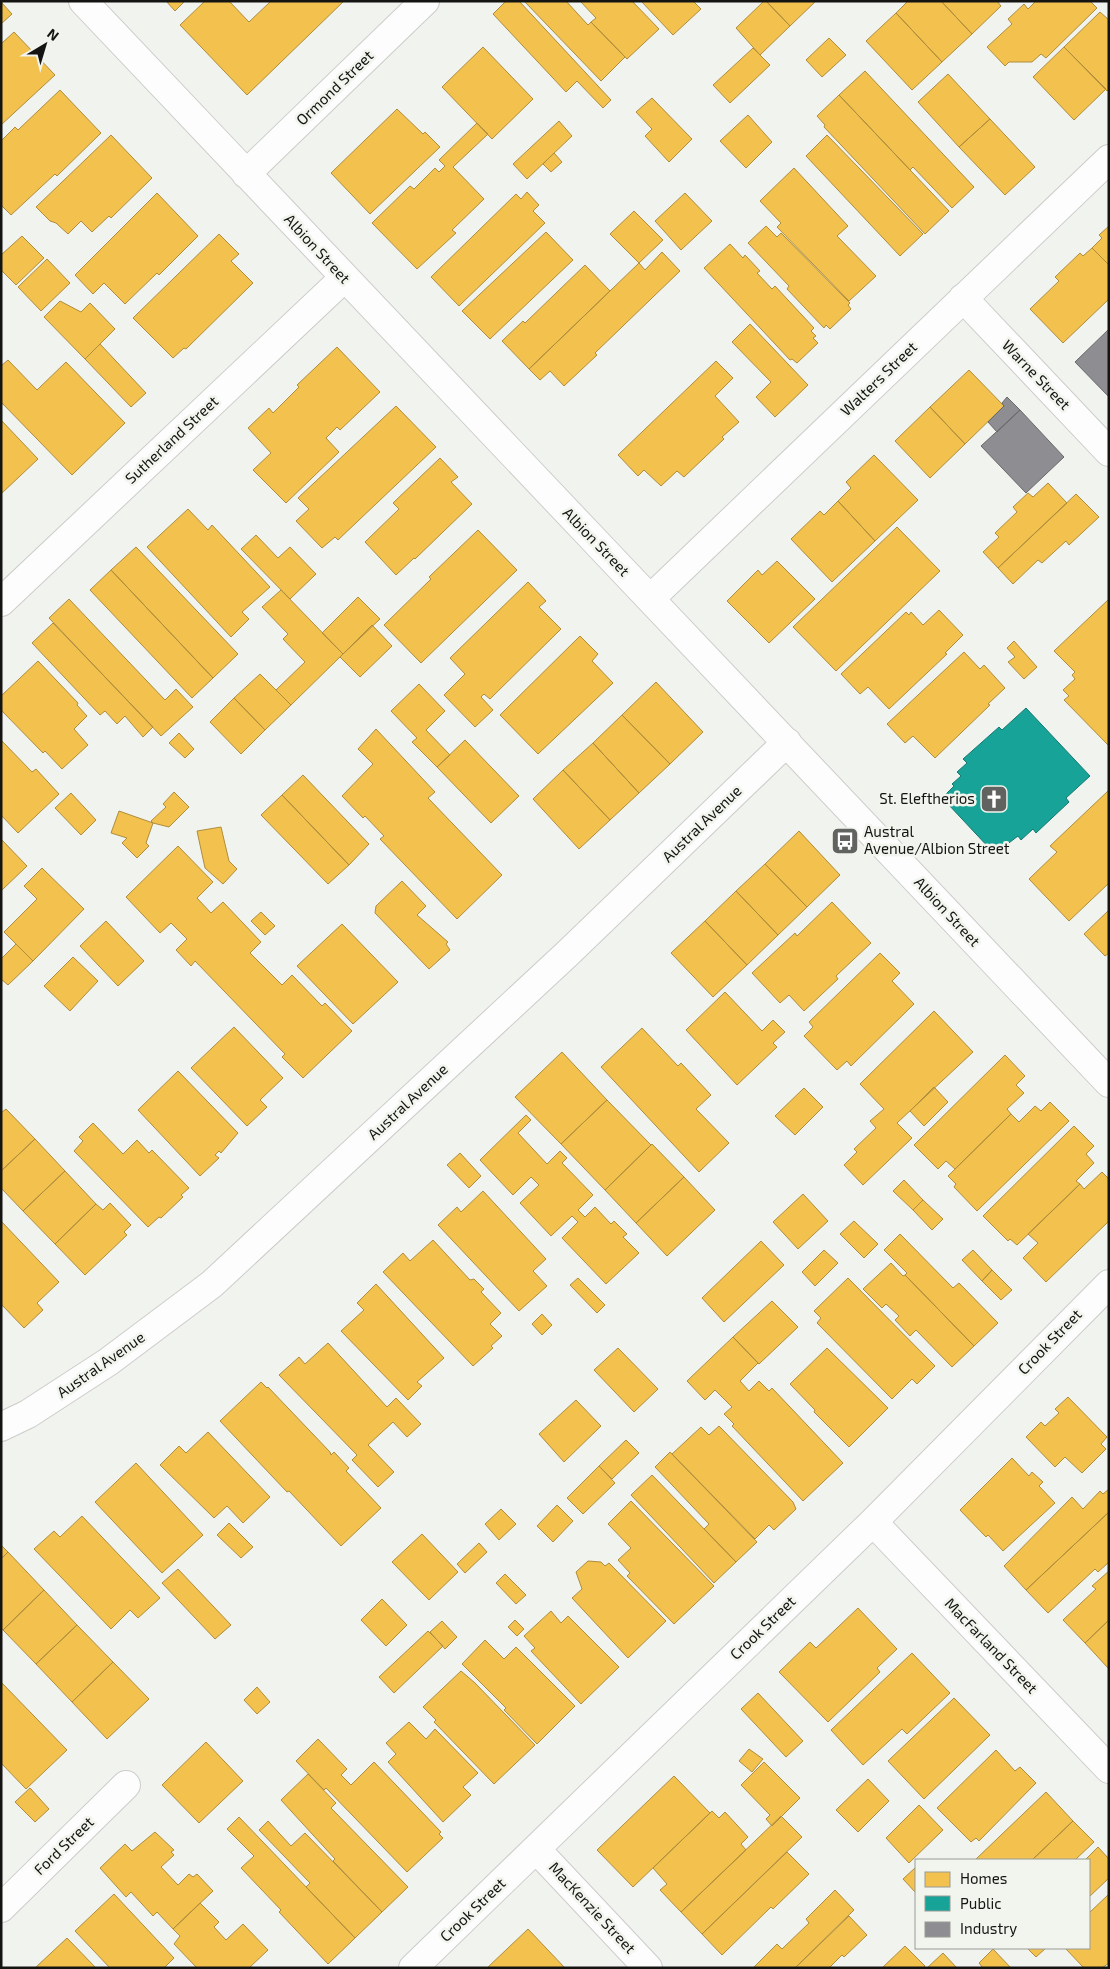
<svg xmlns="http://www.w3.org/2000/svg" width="1110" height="1969" font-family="'Exo 2',sans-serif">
<rect width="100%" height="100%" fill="#f1f3ef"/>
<!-- homes -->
<path fill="#f2c14e" stroke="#af8d3c" d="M166 1H185L175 11Z
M205 1H229L249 22 271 1H344L247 95 180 25Z
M506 1H519L611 100 603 108 577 81 566 92 493 14Z
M524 1H566L588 25 591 22 625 57 601 81Z
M580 1H632L659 29 627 59 591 22 596 18Z
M641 1H693L701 9 673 35Z
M764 1H766L790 26 760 55 736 28Z
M766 1H816L790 26Z
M908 1H941L972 34 942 62 896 13Z
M941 1H997L1001 6 972 34Z
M1036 1H1090L1097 8 1046 58 1041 54 1032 62H1009L1005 66 987 47 1012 24 1008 19 1024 4 1028 9Z
M1 2 12 14 1 24Z
M1100 12 1109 20V89L1107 91 1064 47Z
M896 13 942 62 912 90 866 41Z
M14 32 55 75 1 125V44Z
M829 38 846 55 822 77 806 60Z
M483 47 533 99 492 139 442 87Z
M1064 47 1106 89 1074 120 1033 77Z
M753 48 770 65 730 103 713 85Z
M865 71 974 187 952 208 913 167 910 170 839 95Z
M948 74 990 119 959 147 918 102Z
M60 90 101 133 57 176 55 174 11 215 1 205V141L15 127 18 130Z
M839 95 949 211 925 234 824 127 825 125 817 116Z
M652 98 692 139 669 162 645 136 652 129 636 112Z
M397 109 423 134 425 132 440 147 370 214 331 173Z
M748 115 772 142 746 168 720 141Z
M990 119 1035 167 1005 195 959 147Z
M559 121 572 136 527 179 513 164Z
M477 123 488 134 453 167 484 199 452 230 456 233 417 269 372 223 410 186 414 189 435 168 439 172 445 166 439 160Z
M111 135 152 178 111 218 109 216 92 232 81 221 68 234 56 223 50 221 36 207Z
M827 135 923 234 900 256 806 156Z
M554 153 562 162 551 172 543 164Z
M794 168 848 226 837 236 876 276 849 301 777 227 781 223 760 201Z
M527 192 539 205 533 211 545 223 459 306 431 277 516 194 521 199Z
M157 193 198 236 159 275 157 273 125 304 104 283 93 294 75 275Z
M685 193 712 221 681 250 655 221Z
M634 211 663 240 639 263 610 234Z
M766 226 777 237 781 233 850 303 848 305 851 309 830 329 826 325 824 328 787 289 789 286 748 243Z
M1109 226V265L1092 248 1102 238 1099 235Z
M546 232 573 260 490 339 462 311Z
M219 234 239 254 231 261 253 283 186 349 184 348 173 358 133 318Z
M22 236 44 258 16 285 1 270V255Z
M730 244 743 258 745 255 760 271 757 273 772 289 775 286 814 328 811 331 816 336 813 338 818 343 797 363 792 359 790 360 704 268Z
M1092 248 1109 265V299L1063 343 1030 309 1059 281 1055 277 1080 253 1083 256Z
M662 252 680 271 595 353 597 355 564 386 550 371 540 380 529 369 639 263 645 270Z
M47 259 70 283 41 311 18 287Z
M585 265 610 291 529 369 502 341 523 321 525 323Z
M60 301 81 312 90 303 115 329 85 359 44 317Z
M750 324 808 385 775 417 756 397 771 382 732 342Z
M100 344 146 393 131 407 85 359Z
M337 347 380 392 340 430 337 427 326 438 339 452 286 503 253 470 271 453 248 428 269 408 273 413 299 387 297 385Z
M8 360 37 390 66 362 125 423 72 475 1 402V366Z
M716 361 733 378 715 396 739 422 722 437 724 439 684 477 677 471 661 486 644 470 638 476 618 455Z
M969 370 1004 406 965 444 930 407Z
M396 406 436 447 338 540 335 537 322 548 296 521 309 509 298 498Z
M930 407 965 444 930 478 895 441Z
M1 420 38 459 1 494Z
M874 455 918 500 875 541 838 501 851 488 846 482Z
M440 458 458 477 451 482 472 504 415 559 414 558 396 575 365 542 399 509 393 503Z
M1048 483 1067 503 998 568 983 552 999 537 995 533 1017 512 1013 507 1028 493 1033 497Z
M1076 494 1099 517 1069 545 1066 541 1042 563 1038 560 1013 584 998 568Z
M838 501 875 541 832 582 791 539 820 511 824 515Z
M188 509 208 530 212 525 270 587 242 612 249 619 231 637 147 547Z
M897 527 940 571 836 671 793 627Z
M478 530 517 570 421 663 384 625 431 579 429 577Z
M256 535 278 558 290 547 316 574 290 599 241 549Z
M136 547 238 654 213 678 111 570Z
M777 561 815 599 769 643 727 601 758 570 762 575Z
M111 570 213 678 192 698 90 590Z
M528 582 546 601 539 607 561 629 490 699 484 694 481 697 493 710 475 727 444 695 465 674 450 658Z
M281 590 343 654 291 705 276 690 305 662 283 639 288 634 262 607Z
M358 597 380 619 343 654 322 633Z
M69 599 165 700 176 689 193 707 161 736 49 618Z
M1109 599V746L1064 700 1069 696 1063 690 1075 679 1072 675 1075 672 1054 651Z
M939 610 963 635 945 653 947 654 889 709 868 687 860 694 841 674 906 612 909 615 911 612 923 625Z
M53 623 153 727 143 737 125 716 117 724 105 711 100 715 32 643Z
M372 625 392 646 360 677 340 657Z
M580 636 598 654 592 661 613 683 538 754 500 715Z
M1014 641 1037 667 1024 679 1008 662 1015 657 1007 648Z
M964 652 980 669 984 665 1005 688 988 704 990 705 935 758 913 736 905 743 887 724Z
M38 661 78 703 77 705 87 716 74 729 88 745 62 769 45 751 43 753 1 710V696Z
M260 674 291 705 265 730 234 698Z
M656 682 703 732 670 764 622 715Z
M419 684 445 711 426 730 450 755 437 767 412 742 417 738 391 711Z
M234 698 265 730 241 754 210 722Z
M622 715 670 764 639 793 593 743Z
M376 729 435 792 428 798 502 875 457 919 380 839 384 836 365 816 363 818 342 796 373 764 358 749Z
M179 733 194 749 185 758 169 743Z
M1 740 32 772 36 769 59 794 18 833 1 815Z
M465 740 519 796 491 823 437 767Z
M593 743 639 793 610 820 563 770Z
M563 770 610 820 579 849 533 799Z
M303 775 369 844 349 865 282 795Z
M1109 790V883L1069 921 1029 879 1057 852 1050 846Z
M174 792 189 807 169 827 153 823 151 821 166 807 163 804Z
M71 793 96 820 81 835 55 808Z
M282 795 349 865 328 884 261 815Z
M119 811 153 823 146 843 149 846 137 858 122 843 127 838 111 833Z
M221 827 229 861 237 869 223 884 205 868 197 831Z
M799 831 840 875 807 907 765 864Z
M1 839 27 866 1 891Z
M178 846 213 882 197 898 211 913 223 902 261 942 250 953 282 985 292 975 322 1006 325 1003 352 1031 303 1078 282 1057 285 1054 195 961 191 966 176 950 187 939 171 923 160 933 126 897Z
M765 864 807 907 778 935 736 891Z
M42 868 84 909 33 961 4 932 37 899 24 886Z
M402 881 426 906 417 915 448 942 446 944 450 950 429 969 375 913 376 906Z
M736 891 778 935 747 965 705 921Z
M832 902 871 943 836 976 838 979 804 1011 789 995 780 1003 752 973 795 933 797 936Z
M1109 910V953L1105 956 1084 934Z
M261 912 275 926 265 935 251 921Z
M106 921 144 961 118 986 80 946Z
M705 921 747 965 713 997 671 953Z
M342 924 398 982 353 1024 297 966Z
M16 944 33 961 8 985 1 979V959Z
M880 953 900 973 892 981 914 1004 851 1066 847 1061 837 1070 804 1036 813 1027 809 1022Z
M73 957 98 981 70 1011 44 986Z
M725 992 762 1031 773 1020 785 1032 773 1043 777 1047 737 1085 686 1030Z
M934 1011 973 1052 897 1123 912 1138 863 1185 844 1165 857 1152 854 1149 876 1128 870 1121 884 1109 860 1084Z
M234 1027 283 1078 260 1100 267 1107 247 1126 191 1068Z
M642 1028 678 1066 681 1063 711 1095 696 1109 729 1143 699 1172 601 1067Z
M562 1052 607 1100 561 1144 515 1097Z
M1005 1055 1025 1076 1016 1085 1024 1093 1007 1109 1011 1114 955 1169 946 1161 938 1169 914 1145Z
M178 1071 238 1133 221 1153 219 1151 215 1155 219 1158 200 1176 138 1110Z
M934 1087 948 1102 924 1126 910 1111Z
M804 1088 823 1107 795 1135 775 1116Z
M607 1100 651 1145 605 1190 561 1144Z
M1050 1102 1069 1121 977 1211 954 1187 956 1184 948 1176 1011 1114 1019 1122 1035 1106 1041 1111Z
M6 1109 35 1139 1 1171V1113Z
M526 1115 531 1120 518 1133 547 1164 560 1151 567 1158 562 1163 593 1195 578 1210 585 1217 595 1207 611 1224 614 1221 627 1234 623 1237 639 1253 606 1284 562 1238 578 1222 572 1216 551 1236 520 1203 539 1185 531 1177 513 1195 480 1160Z
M93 1123 123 1154 137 1140 149 1153 152 1150 189 1188 181 1195 183 1197 161 1218 159 1217 148 1227 74 1151 83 1141 79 1137Z
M1074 1126 1094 1146 1086 1154 1094 1163 1076 1181 1080 1184 1017 1245 1010 1239 1008 1241 983 1216Z
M35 1139 65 1171 23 1211 1 1188V1171Z
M652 1144 684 1177 636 1223 605 1190Z
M460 1153 481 1176 469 1188 447 1165Z
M65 1171 96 1204 55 1244 23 1211Z
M1102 1172 1109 1179V1221L1046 1282 1023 1258 1038 1243 1028 1234 1080 1184 1084 1189Z
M684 1177 715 1210 667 1256 636 1223Z
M904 1180 923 1200 913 1210 893 1191Z
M483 1191 546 1259 533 1271 547 1286 519 1311 438 1225 457 1207 461 1212Z
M803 1194 828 1221 798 1249 773 1222Z
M923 1200 943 1219 932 1230 913 1210Z
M110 1203 131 1225 124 1232 127 1235 85 1275 55 1244 96 1204 103 1210Z
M1 1221 59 1282 37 1303 43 1310 24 1328 1 1304Z
M854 1221 878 1244 864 1258 840 1234Z
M900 1234 953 1288 959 1283 998 1323 974 1346 905 1275 907 1273 884 1250Z
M433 1240 470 1280 474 1279 484 1289 481 1292 501 1313 490 1324 502 1336 491 1346 493 1348 473 1366 383 1272 403 1253 410 1261Z
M761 1241 784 1265 724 1322 702 1298Z
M824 1250 838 1263 815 1286 802 1272Z
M973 1250 992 1270 982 1281 962 1260Z
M891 1263 903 1276 905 1275 974 1346 952 1367 916 1330 910 1336 895 1320 899 1316 886 1304 882 1308 863 1289Z
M992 1270 1012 1290 1001 1300 982 1281Z
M578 1278 605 1305 597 1313 570 1285Z
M848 1278 935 1366 917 1384 912 1379 892 1399 817 1323 821 1318 814 1311Z
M376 1284 444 1358 417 1382 422 1386 408 1400 341 1331 364 1310 357 1303Z
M772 1301 798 1327 759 1364 733 1337Z
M542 1314 552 1325 542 1335 532 1324Z
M733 1337 758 1363 740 1381 749 1391 759 1381 769 1391 772 1388 843 1463 803 1501 732 1426 734 1424 724 1414 732 1407 715 1390 705 1400 687 1381Z
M328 1343 387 1407 396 1398 421 1424 407 1437 393 1422 368 1445 394 1472 378 1487 352 1460 357 1455 279 1375 299 1357 305 1364Z
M618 1348 658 1389 634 1412 594 1370Z
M827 1348 888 1408 849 1447 814 1412 815 1410 790 1384Z
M261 1382 267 1388 268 1387 330 1452 331 1455 334 1452 349 1468 346 1471 381 1508 341 1546 289 1491 287 1492 220 1421Z
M1068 1397 1107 1437 1101 1444 1106 1449 1082 1473 1065 1457 1055 1467 1026 1437 1041 1422 1045 1426 1059 1413 1055 1409Z
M576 1400 601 1426 564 1462 539 1434Z
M719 1426 793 1502 796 1509 774 1530 769 1525 755 1539 672 1454 701 1427 709 1435Z
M208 1432 270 1497 243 1523 227 1506 214 1518 160 1465 179 1446 186 1453Z
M626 1440 639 1453 612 1479 599 1466Z
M670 1452 757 1542 736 1562 704 1529 709 1524 655 1467Z
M1012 1458 1029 1476 1032 1472 1043 1482 1039 1486 1055 1503 1003 1551 988 1535 986 1537 960 1510Z
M136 1463 203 1535 162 1573 95 1502Z
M599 1466 615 1483 583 1514 567 1498Z
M652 1475 736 1562 714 1583 631 1495Z
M1109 1489V1512L1026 1590 1004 1566 1072 1497 1083 1509 1100 1491 1103 1494Z
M631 1501 714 1586 674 1624 627 1576 630 1573 618 1560 631 1548 608 1524Z
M557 1505 573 1521 553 1542 537 1526Z
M501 1509 516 1524 499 1540 485 1524Z
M1109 1512V1562L1098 1572 1095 1569 1048 1613 1026 1590Z
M82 1516 160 1598 138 1618 130 1610 111 1629 34 1549 54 1531 60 1537Z
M229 1523 253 1547 241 1558 217 1535Z
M422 1534 458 1572 429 1600 392 1562Z
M479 1543 487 1552 465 1573 457 1564Z
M1 1545 8 1552 1 1559Z
M8 1552 44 1590 3 1630 1 1628V1559Z
M588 1561 601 1562 605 1566 609 1563 666 1621 628 1658 572 1598 582 1589 576 1572Z
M178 1569 231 1625 215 1639 162 1583Z
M1109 1571V1620L1085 1643 1063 1620 1096 1589 1092 1586Z
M505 1574 526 1595 516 1604 496 1583Z
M44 1590 77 1625 36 1664 3 1630Z
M382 1599 407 1625 386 1646 361 1620Z
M858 1608 897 1649 877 1668 880 1672 828 1722 779 1672 810 1642 816 1648Z
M551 1611 561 1623 568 1616 619 1667 581 1704 531 1651 535 1648 524 1636Z
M515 1620 524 1629 517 1636 508 1627Z
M1109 1620V1667L1108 1668 1085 1643Z
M442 1621 457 1637 445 1649 430 1632Z
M77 1625 113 1662 72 1702 36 1664Z
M428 1631 443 1646 394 1693 379 1677Z
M485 1640 504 1659 516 1647 575 1706 537 1744 504 1710 506 1708 462 1664Z
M912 1653 950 1693 907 1734 902 1729 863 1765 831 1730Z
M113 1662 149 1699 107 1739 72 1702Z
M461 1671 475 1683 535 1745 494 1784 434 1722 436 1720 423 1707Z
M1 1682 67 1750 26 1789 1 1763Z
M257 1687 270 1702 257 1714 244 1700Z
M758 1693 803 1741 786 1757 741 1709Z
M954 1698 990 1735 924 1799 888 1761Z
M409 1722 426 1739 435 1729 478 1773 463 1787 471 1795 443 1822 388 1762 396 1754 386 1743Z
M318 1739 347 1769 341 1775 351 1785 374 1762 441 1832 439 1834 443 1838 407 1872 326 1788 324 1790 296 1761Z
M206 1742 243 1781 199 1823 162 1785Z
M749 1749 763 1759 752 1772 739 1761Z
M996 1750 1015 1771 1020 1767 1036 1783 979 1841 976 1838 971 1842 937 1808Z
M764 1762 800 1798 772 1826 766 1819 770 1815 741 1785Z
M308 1774 336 1803 331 1808 408 1887 382 1912 333 1861 335 1859 281 1800Z
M674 1776 710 1813 633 1887 597 1850Z
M868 1779 889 1801 858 1832 836 1810Z
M30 1788 49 1809 35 1822 15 1802Z
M1046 1792 1073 1821 1032 1860H975Z
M919 1805 943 1830 909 1863 886 1838Z
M712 1811 719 1818 725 1812 748 1837 741 1844 746 1850 681 1912 660 1890 667 1884 653 1868Z
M781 1816 802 1837 702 1934 681 1912Z
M239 1817 355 1938 328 1964 279 1912 281 1910 241 1868 254 1856 227 1829Z
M268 1821 291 1846 305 1833 382 1912 355 1938 306 1887 310 1883 259 1830Z
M1073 1821 1094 1842 1075 1860H1032Z
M155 1832 174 1850 171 1852 174 1855 161 1867 178 1885 189 1874 193 1877 197 1874 213 1891 173 1929 157 1912 153 1916 131 1892 126 1897 100 1868 125 1844 132 1851Z
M1098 1847 1109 1859V1878L1089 1897V1860H1085Z
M787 1852 809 1874 773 1909 771 1907 722 1955 702 1934Z
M916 1867V1893L903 1879Z
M835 1890 854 1910 795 1968H753L777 1944 782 1949 809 1923 806 1919Z
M114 1894 174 1958 164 1968H110L75 1931Z
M1109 1894V1963L1102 1968H1084L1065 1948H1089V1913Z
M200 1903 219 1922 214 1927 226 1940 243 1924 268 1950 249 1968H197L174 1944 180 1936 173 1929Z
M849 1916 867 1935 844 1957 842 1955 829 1968H795Z
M528 1929 565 1968H487Z
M67 1938 96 1968H35Z
M905 1946 925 1966 923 1968H882Z
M1027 1948H1046L1036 1957Z
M993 1949 1011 1968H983L979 1963Z
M943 1953 957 1968H927Z"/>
<!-- public -->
<path fill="#17a398" stroke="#167870" d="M1026 708 1090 776 1066 798 1069 802 1036 833 1033 829 1021 840 1018 836 1001 849 997 845 991 850 947 803 952 799 946 794 954 786 952 784 961 776 957 772 967 763 963 759 999 727 1002 730Z"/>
<!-- industry -->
<path fill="#8d8d92" stroke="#69696c" d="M1109 329V397L1075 362Z
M1007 397 1020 410 997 432 988 422 1004 406 1002 403Z
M1020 410 1064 457 1026 493 981 446Z"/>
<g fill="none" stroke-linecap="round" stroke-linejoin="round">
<!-- minor casing -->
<g stroke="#cccdca" stroke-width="30">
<path id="minor" d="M83 1C424 362 768 722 1109 1083
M246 174 425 1
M963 298 1109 452
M650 599 1109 159
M1 602 344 278
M1 1427 28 1414 108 1362 212 1284 567 954 787 742
M873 1522 1109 1769
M536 1849 648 1968
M1 1908 126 1785
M413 1968 873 1522 1109 1284"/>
</g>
<!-- minor -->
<use href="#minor" stroke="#fdfdfd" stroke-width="28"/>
</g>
<!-- icons -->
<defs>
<g id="church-square" transform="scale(1.4375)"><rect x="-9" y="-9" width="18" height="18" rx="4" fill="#616360" stroke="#f1f5ed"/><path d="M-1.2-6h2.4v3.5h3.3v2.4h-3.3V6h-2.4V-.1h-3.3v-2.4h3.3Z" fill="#fff"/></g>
<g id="bus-square" transform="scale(1.4375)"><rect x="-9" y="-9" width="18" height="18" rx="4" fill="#616360" stroke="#f1f5ed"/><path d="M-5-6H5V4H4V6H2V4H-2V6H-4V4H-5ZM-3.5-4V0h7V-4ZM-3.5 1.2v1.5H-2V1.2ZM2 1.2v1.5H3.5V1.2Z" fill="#fff"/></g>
</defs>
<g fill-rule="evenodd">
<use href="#church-square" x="994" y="799"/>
<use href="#bus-square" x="845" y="841"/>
</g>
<g text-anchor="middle" stroke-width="5" stroke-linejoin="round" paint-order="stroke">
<!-- street labels -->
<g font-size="15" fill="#141513" stroke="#f1f5ed">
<text transform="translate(335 88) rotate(-44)" y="5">Ormond Street</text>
<text transform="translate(317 249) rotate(47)" y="5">Albion Street</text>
<text transform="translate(1036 375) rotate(46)" y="5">Warne Street</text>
<text transform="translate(879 379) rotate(-44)" y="5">Walters Street</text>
<text transform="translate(172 440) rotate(-43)" y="5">Sutherland Street</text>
<text transform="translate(596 542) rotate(46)" y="5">Albion Street</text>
<text transform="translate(702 824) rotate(-44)" y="5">Austral Avenue</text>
<text transform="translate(947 912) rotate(47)" y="5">Albion Street</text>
<text transform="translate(408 1102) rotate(-43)" y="5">Austral Avenue</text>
<text transform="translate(1050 1342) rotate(-46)" y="5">Crook Street</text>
<text transform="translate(101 1365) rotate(-35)" y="5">Austral Avenue</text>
<text transform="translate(763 1628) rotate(-44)" y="5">Crook Street</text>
<text transform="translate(991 1646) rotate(46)" y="5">MacFarland Street</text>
<text transform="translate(64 1846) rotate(-44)" y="5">Ford Street</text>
<text transform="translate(592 1908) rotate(47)" y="5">MacKenzie Street</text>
<text transform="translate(473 1910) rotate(-44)" y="5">Crook Street</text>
</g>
<!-- poi labels -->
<g font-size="15" fill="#141513" stroke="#f1f5ed" text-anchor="end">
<text x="975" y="804">St. Eleftherios</text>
<text x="864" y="837" text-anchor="start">Austral<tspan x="864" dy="17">Avenue/Albion Street</tspan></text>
</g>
</g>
<!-- border -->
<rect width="1110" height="1969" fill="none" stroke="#141513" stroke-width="5"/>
<!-- legend -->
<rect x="915" y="1859" width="175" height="90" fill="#f1f5ed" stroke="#999b96"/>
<rect x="925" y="1872" width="25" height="15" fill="#f2c14e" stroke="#999b96"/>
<text x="960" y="1884" font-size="15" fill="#141513">Homes</text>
<rect x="925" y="1896" width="25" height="15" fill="#17a398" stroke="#999b96"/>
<text x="960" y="1909" font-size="15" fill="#141513">Public</text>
<rect x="925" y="1922" width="25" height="15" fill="#8d8d92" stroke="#999b96"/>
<text x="960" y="1934" font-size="15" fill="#141513">Industry</text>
<!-- north arrow -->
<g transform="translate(45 45) rotate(38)" stroke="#f1f5ed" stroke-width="4" paint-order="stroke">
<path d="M0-4L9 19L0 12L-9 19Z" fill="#141513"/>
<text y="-8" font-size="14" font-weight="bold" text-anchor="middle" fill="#141513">N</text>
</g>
</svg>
